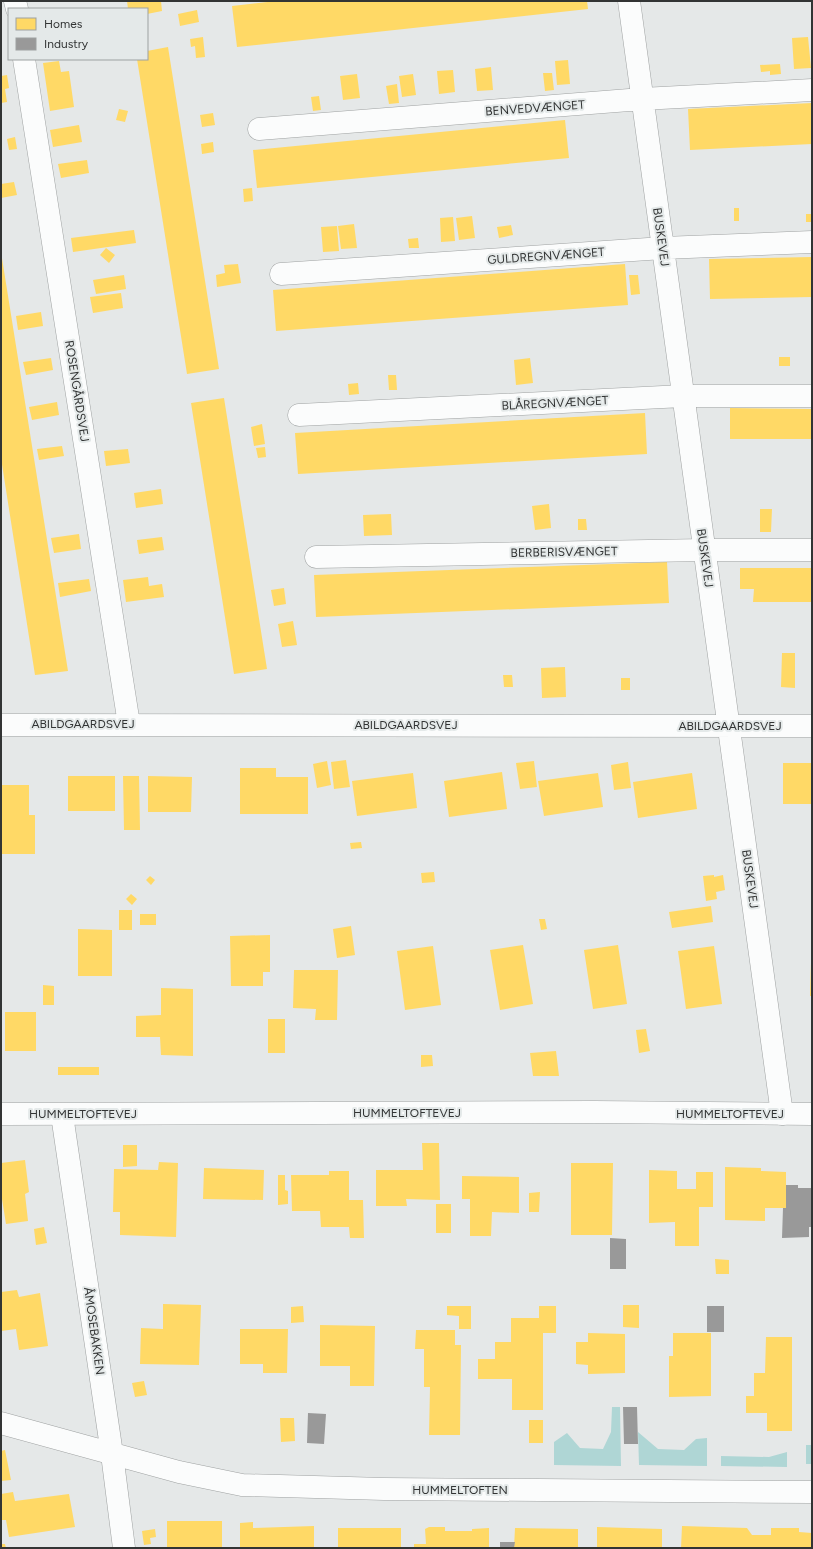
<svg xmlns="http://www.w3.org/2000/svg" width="813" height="1549" font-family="Figtree,sans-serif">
<rect width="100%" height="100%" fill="#e5e8e8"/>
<!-- green -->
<path fill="#afd6d5" d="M612 1407H620L621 1466 554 1465V1442L567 1433 580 1448 603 1449 611 1432Z
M638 1432 658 1449 684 1450 696 1439 707 1438V1466L639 1465Z
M806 1445H812V1464H806Z
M787 1452V1467L721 1466V1456L769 1457Z"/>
<!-- homes -->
<path fill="#ffd966" d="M127 1H161L162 11 147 14V9H128Z
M276 1H587L588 9 237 47 232 6Z
M197 10 199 22 180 26 178 14Z
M203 37 205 57 196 58 195 46 191 47 190 39Z
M808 37 811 68 794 69 792 38Z
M168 47 219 369 187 374 137 59H147V51Z
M568 60 570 84 557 85 555 61Z
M59 61 61 72 69 71 74 107 50 111 43 63Z
M780 64 781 74 770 75V71L761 72 760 65Z
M491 67 493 90 477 91 475 69Z
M453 70 455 92 439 94 437 71Z
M543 73H552L554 90 545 91Z
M357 74 360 98 343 100 340 76Z
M413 74 416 95 402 97 399 76Z
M7 75 9 88 5 89 7 102 1 103V76Z
M397 84 399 103 389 104 386 86Z
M319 96 321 110 313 111 311 97Z
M812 103V144L690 150 688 109Z
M119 109 128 111 125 122 116 120Z
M213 113 215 125 202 127 200 115Z
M565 120 569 158 257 188 253 150Z
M79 125 82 142 53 147 50 130Z
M15 137 17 149 9 150 7 139Z
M213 142 214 152 202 154 201 144Z
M87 160 89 173 61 178 58 164Z
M14 182 17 195 1 198V184Z
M252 188 253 201 244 202 243 189Z
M734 208H739V221H734Z
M806 214H812V222H806Z
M472 216 475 238 459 240 456 218Z
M453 217 455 241 441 242 440 218Z
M354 224 357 248 341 249 338 226Z
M511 225 513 235 499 238 497 227Z
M337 226 339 251 323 252 321 227Z
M134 230 136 243 73 252 71 238Z
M418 238 419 248H409L408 239Z
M106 248 115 255 109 263 100 255Z
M1 252 68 671 35 675 1 458Z
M812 257V297L710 299 709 259Z
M238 264 241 283 217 287 216 275 225 273 224 265Z
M625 264 628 305 276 331 273 290Z
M124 275 126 289 96 294 93 280Z
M629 275H638L640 294 631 295Z
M121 293 123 308 93 313 90 297Z
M41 312 43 326 18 330 16 316Z
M779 357H790V366H779Z
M51 358 53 370 26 375 23 362Z
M530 358 533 383 516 385 514 360Z
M388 375H396L397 390H389Z
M358 383 359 394 349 395 348 384Z
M224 398 267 669 234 674 191 403Z
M57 402 59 415 32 420 29 407Z
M730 408 812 409V439H730Z
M645 413 647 454 298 474 295 433Z
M262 424 265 444 254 446 251 427Z
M62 446 64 456 39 460 37 449Z
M265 447 266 457 258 458 256 448Z
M128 449 130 463 106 466 104 451Z
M161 489 163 504 136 508 134 493Z
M549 504 551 528 535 530 532 506Z
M760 509H772L771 532H760Z
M391 514 392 535 364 536 363 515Z
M578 519H586L587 530H578Z
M79 534 81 549 54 553 51 538Z
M162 537 164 550 139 554 137 540Z
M667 562 669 603 316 617 314 575Z
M740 568H812V602H753L754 589H740Z
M148 577 149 586 162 584 164 597 126 602 123 580Z
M89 579 91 591 60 597 58 583Z
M284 588 286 604 274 606 271 590Z
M293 621 297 645 282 647 278 624Z
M782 653H795V688L781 687Z
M565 667 566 697 542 698 541 668Z
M503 675H512L513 687H504Z
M621 678H630V690H621Z
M346 760 350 787 334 789 331 762Z
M327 761 331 785 317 788 313 764Z
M534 761 537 787 520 789 516 763Z
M628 762 631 788 614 790 611 765Z
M783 763H812V804H783Z
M240 768H276V777H308V814H240Z
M502 772 507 809 449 817 444 781Z
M413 773 417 808 357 816 352 781Z
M598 773 603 807 544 816 538 781Z
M692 773 697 809 638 818 633 782Z
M68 776H115V811H68Z
M123 776H139L140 830H124Z
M148 776 192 777 191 812H148Z
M1 785H29V815H35V854H1Z
M361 842 362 848 351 849 350 843Z
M434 872 435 882 422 883 421 873Z
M714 875V877L723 875 725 890 716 892 717 899 706 901 703 876Z
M150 876 155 880 151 885 146 880Z
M131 894 137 899 132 905 126 899Z
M711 906 713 922 672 928 669 912Z
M119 910H132V930H119Z
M140 914H156V925H140Z
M539 919H545L547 929 541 930Z
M351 926 355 955 337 958 333 929Z
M78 929 112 930V976H78Z
M270 935V972H263V986H231L230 936Z
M523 945 533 1004 500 1010 490 950Z
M618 945 627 1004 593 1009 584 950Z
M433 946 441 1005 405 1010 397 951Z
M714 946 722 1004 686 1009 678 951Z
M811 963H812V996H810Z
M294 970H338L337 1020H315L316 1009 293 1008Z
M43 985 54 986V1005H43Z
M161 988 193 989V1056L161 1055 160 1037H136V1016L161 1015Z
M5 1012H36V1051H5Z
M268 1019H285V1053H268Z
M646 1029 650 1051 639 1053 636 1030Z
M556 1051 559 1076H533L530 1053Z
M421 1055H432L433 1066 421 1067Z
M58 1067H99V1075H58Z
M422 1143H439L440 1200 406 1199 407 1206H376V1170H423Z
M123 1145H137V1166L123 1167Z
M25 1160 29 1192 25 1194 28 1221 6 1224 2 1199H1V1163Z
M159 1162 178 1163 176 1237 120 1235V1212H113L114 1169 158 1170Z
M571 1163H613L612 1235H571Z
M725 1167 761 1168V1171L786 1172V1208H765V1221L725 1220Z
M204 1168 264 1170 263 1200 203 1199Z
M649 1170 677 1171V1189H696V1172H713V1207H699V1246H675V1222L649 1223Z
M329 1171H349V1200H363L364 1238H350L349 1227H321L320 1211H292L291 1175H329Z
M278 1175H285V1190L288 1191V1204L278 1205Z
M462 1176 519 1177V1213L492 1212 491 1236H470V1199H462Z
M540 1192 539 1212H529V1193Z
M436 1204H451V1233H436Z
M44 1227 47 1243 36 1245 34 1229Z
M715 1259 729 1260V1274H716Z
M17 1290 19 1297 40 1293 48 1346 19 1350 16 1329 1 1331V1292Z
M163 1304 201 1305 199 1365 140 1364 141 1328 163 1329Z
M623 1305H639V1328L623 1327Z
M303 1306 304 1322 291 1323V1307Z
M447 1306H471V1329H459V1316L447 1315Z
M539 1306H556V1333H543V1410H512V1379H478V1359H495V1342H511V1318H539Z
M320 1325 375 1326 374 1386H350V1366H320Z
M240 1329H288L287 1373H263V1364H240Z
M416 1330H455V1345H461L460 1435H429L430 1387H424V1349H415Z
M588 1333 625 1334V1373L588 1374V1365L576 1364V1342H588Z
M673 1333H711V1396L669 1397V1356H673Z
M766 1337H792V1431H767V1413H746V1396H754V1373H765Z
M144 1381 147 1395 135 1397 132 1383Z
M280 1418H294L295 1441 281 1442Z
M529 1420H543V1443H529Z
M5 1450 11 1480 1 1481V1451Z
M13 1492 15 1501 69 1494 75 1527 9 1537 6 1520H1V1494Z
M167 1521H222V1548H167Z
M253 1522V1528L314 1526V1548H240V1523Z
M682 1526 747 1528 752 1535H771V1528H799V1532L812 1533V1548H681Z
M429 1527H445V1531H472V1529L489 1528V1548H414V1544H426L425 1529Z
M597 1527 662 1529V1548H597Z
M338 1528H401V1548H338Z
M515 1528 578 1529V1548H514Z
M155 1529 156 1537 150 1538 151 1544 144 1545 142 1531Z
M1 1544H5L6 1548H1Z"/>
<!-- industry -->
<path fill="#999" d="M786 1185H798V1188H812V1227H809V1237L782 1238 783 1208H786Z
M610 1238 626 1239V1269H610Z
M707 1306H724V1332H707Z
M623 1407H637L638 1444H624Z
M308 1413 326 1414 324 1444 307 1443Z
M500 1542H515L514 1548H500Z"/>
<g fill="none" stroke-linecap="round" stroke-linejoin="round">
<!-- street casing -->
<g stroke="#9fa2a2" stroke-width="23">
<path id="street" d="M15 1 17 9
M629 1 782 1114
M24 59 129 724
M259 129 642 99 812 90
M281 274 663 248 812 242
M299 415 683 396H812
M316 557 704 550H812
M1 725 812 726
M62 1115 112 1454 124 1548
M1 1423 179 1472 242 1485 384 1489 812 1492"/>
</g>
<!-- secondary casing -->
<g stroke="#9fa2a2" stroke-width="23">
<path id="secondary" d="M1 1114 594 1112 812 1114"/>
</g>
<!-- street -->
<use href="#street" stroke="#fbfcfc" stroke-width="22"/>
<!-- secondary -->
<use href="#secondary" stroke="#fbfcfc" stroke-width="22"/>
</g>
<g text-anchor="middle" stroke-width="4" stroke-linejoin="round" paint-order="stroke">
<!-- street labels -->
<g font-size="12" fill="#323434" stroke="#e4e9e9">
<text transform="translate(535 108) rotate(-4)" y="4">BENVEDVÆNGET</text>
<text transform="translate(661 237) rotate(82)" y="4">BUSKEVEJ</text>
<text transform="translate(546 256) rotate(-4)" y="4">GULDREGNVÆNGET</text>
<text transform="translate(77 391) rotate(81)" y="4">ROSENGÅRDSVEJ</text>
<text transform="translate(555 403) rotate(-3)" y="4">BLÅREGNVÆNGET</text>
<text transform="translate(564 552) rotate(-1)" y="4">BERBERISVÆNGET</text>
<text transform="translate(705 558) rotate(82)" y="4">BUSKEVEJ</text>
<text x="83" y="728">ABILDGAARDSVEJ</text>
<text x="406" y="729">ABILDGAARDSVEJ</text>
<text x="730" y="730">ABILDGAARDSVEJ</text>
<text transform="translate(750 879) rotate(82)" y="4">BUSKEVEJ</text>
<text x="407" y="1117">HUMMELTOFTEVEJ</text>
<text x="83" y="1118">HUMMELTOFTEVEJ</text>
<text x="730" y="1118">HUMMELTOFTEVEJ</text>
<text transform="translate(94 1331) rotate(82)" y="4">ÅMOSEBAKKEN</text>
<text x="460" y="1494">HUMMELTOFTEN</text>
</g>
</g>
<!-- border -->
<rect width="813" height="1549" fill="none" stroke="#323434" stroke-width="4"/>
<!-- legend -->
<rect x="8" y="8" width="140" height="52" fill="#e4e9e9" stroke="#9da1a1"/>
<rect x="16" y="18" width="20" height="12" fill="#ffd966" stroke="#9da1a1"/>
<text x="44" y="28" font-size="12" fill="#323434">Homes</text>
<rect x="16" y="38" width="20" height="12" fill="#999999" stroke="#9da1a1"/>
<text x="44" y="48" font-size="12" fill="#323434">Industry</text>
</svg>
